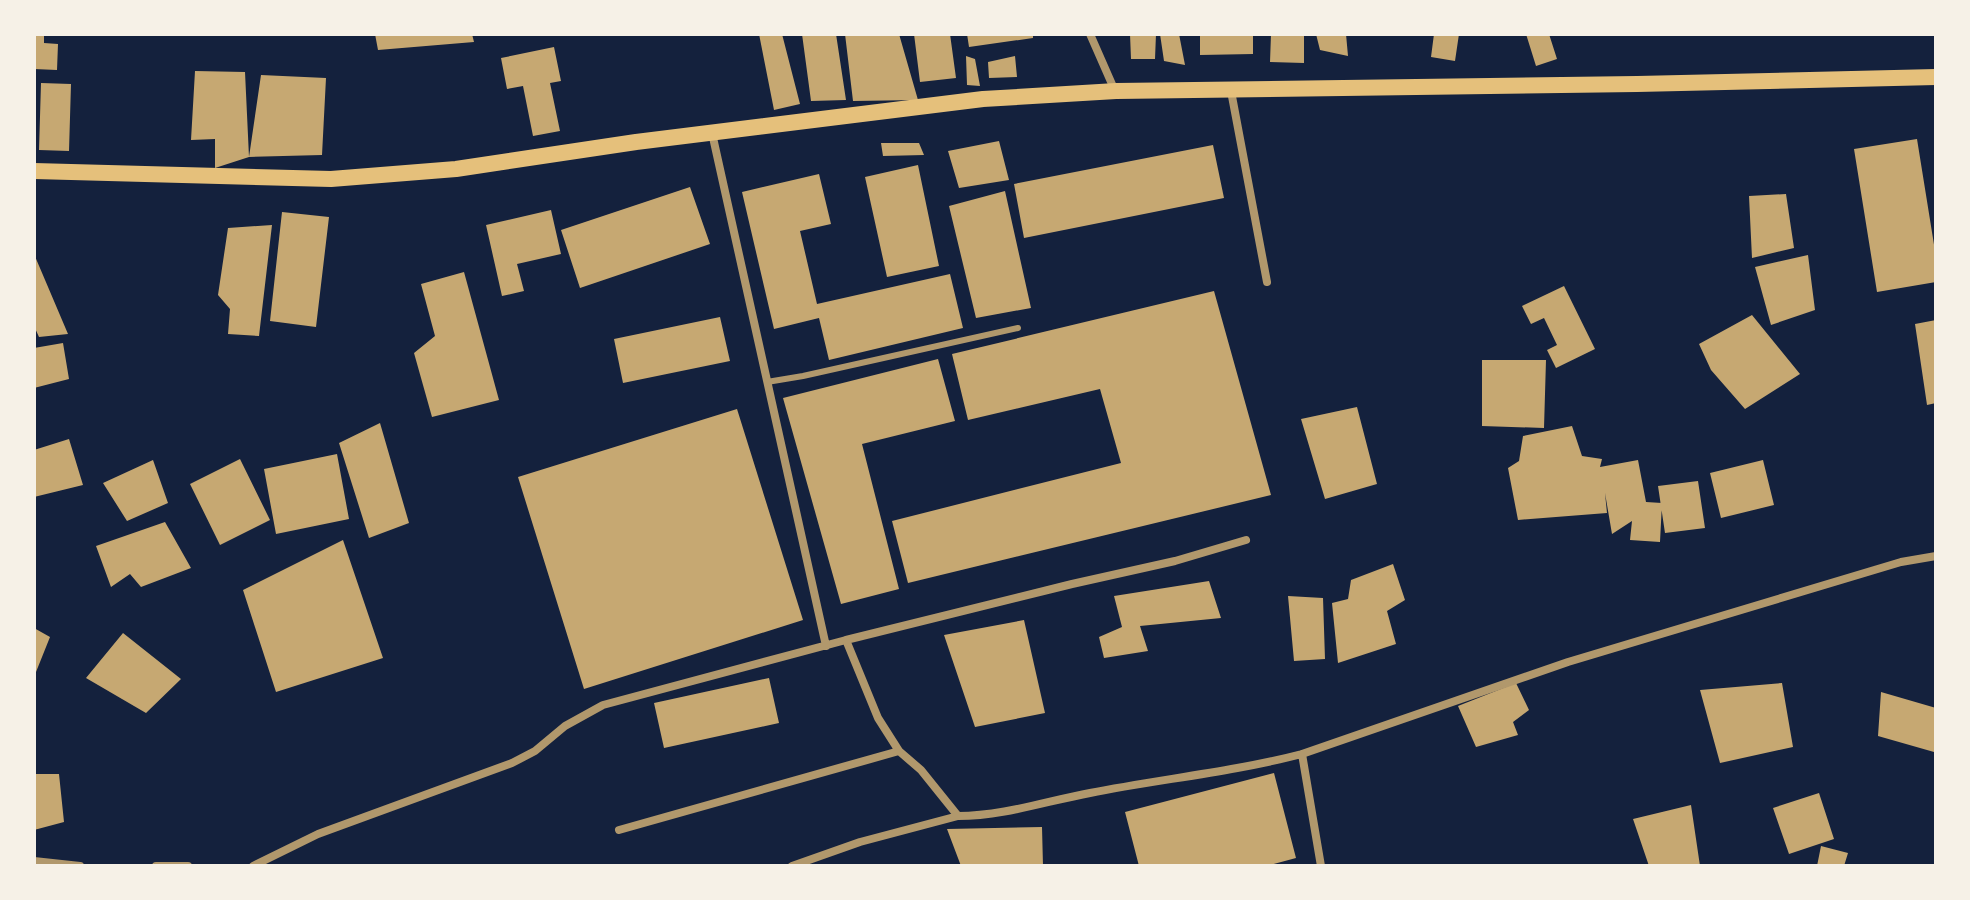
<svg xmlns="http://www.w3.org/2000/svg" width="1970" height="900" font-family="Montserrat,sans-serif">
<rect width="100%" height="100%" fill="#14213d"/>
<!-- building -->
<path fill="#c6a872" d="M34 34H44V43L58 44 57 70 34 69Z
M375 34H472L474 42 378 50Z
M759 34H782L800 104 774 110Z
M802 34H836L846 100 811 101Z
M845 34H899L918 100 853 101Z
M914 34H950L956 78 920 82Z
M967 34H1033V38L969 47Z
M1130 34H1156L1155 59H1131Z
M1160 34H1179L1185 65 1164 61Z
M1200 34H1253V54L1200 55Z
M1271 34H1304V63L1270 62Z
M1316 34H1346L1348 56 1320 50Z
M1434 34H1459L1455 61 1431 57Z
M1526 34H1549L1557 59 1536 66Z
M554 47 561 81 550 83 560 131 533 136 523 86 507 89 501 58Z
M966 56 975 59 980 86 967 85Z
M1015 56 1017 77 989 78 988 62Z
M195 71 245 72 249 157 261 75 326 78 322 155 249 157 215 168V139L191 140Z
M41 83 71 84 69 151 39 150Z
M1917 139 1936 257V282L1877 292 1854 149Z
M999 141 1009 180 959 188 948 151Z
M881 143H919L924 155 883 156Z
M1213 145 1224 198 1024 238 1014 184Z
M918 165 939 266 887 277 865 177Z
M819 174 831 224 800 231 817 304 950 274 963 328 829 360 819 318 774 329 742 192Z
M690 187 710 244 580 288 561 230Z
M1005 191 1031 308 976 318 949 206Z
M1786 194 1794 248 1752 258 1749 196Z
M551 210 561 254 517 264 524 291 502 296 486 225Z
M282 212 329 217 316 327 270 321Z
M272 225 259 336 228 334 230 309 218 295 228 228Z
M34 254 68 334 39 337 34 326Z
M1808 255 1815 310 1771 325 1755 267Z
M464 272 499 400 432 417 414 353 435 336 421 284Z
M1564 286 1595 349 1556 368 1547 350 1557 345 1544 318 1531 324 1522 306Z
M1214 291 1271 495 908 583 892 521 1121 463 1100 389 968 420 952 354Z
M1752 315 1800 374 1745 409 1711 370 1699 344Z
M720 317 730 361 623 383 614 339Z
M1936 320V403L1927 405 1915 324Z
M63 343 69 379 34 388V348Z
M938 359 955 421 862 444 899 589 841 604 783 398Z
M1482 360H1546L1544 428 1482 426Z
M1357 407 1377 484 1325 499 1301 419Z
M737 409 803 620 584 689 518 477Z
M380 423 409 523 369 538 339 443Z
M1572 426 1582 456 1602 459 1600 467 1638 460 1646 502 1662 503 1660 542 1630 540 1632 521 1612 534 1605 493 1607 513 1518 520 1508 468 1519 461 1523 436Z
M69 439 83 485 34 497V450Z
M337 454 349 519 276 534 264 469Z
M240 459 270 520 220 545 190 484Z
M153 460 168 503 127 521 103 483Z
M1763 460 1774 505 1721 518 1710 473Z
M1698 481 1705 528 1665 533 1658 486Z
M165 522 191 568 141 587 130 574 111 587 96 546Z
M343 540 383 658 276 692 243 590Z
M1393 564 1405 600 1387 611 1396 644 1338 663 1332 603 1348 599 1351 580Z
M1209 581 1221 618 1140 626 1148 651 1104 658 1099 637 1122 627 1114 596Z
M1288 596 1323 598 1325 659 1294 661Z
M1024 620 1045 713 975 727 944 635Z
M34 628 50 637 34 677Z
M123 633 181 679 146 713 86 678Z
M769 678 779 723 664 748 654 703Z
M1516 683 1529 710 1513 722 1518 735 1476 747 1458 706Z
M1782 683 1793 747 1720 763 1700 690Z
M1881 692 1936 708 1934 752 1878 736Z
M1274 773 1296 858 1266 866H1139L1125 812Z
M34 774H59L64 822 34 830Z
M1819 793 1834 839 1789 854 1773 808Z
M1691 805 1700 866H1649L1633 819Z
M1042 827 1043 866H961L947 829Z
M1821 846 1848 853 1844 866H1817Z"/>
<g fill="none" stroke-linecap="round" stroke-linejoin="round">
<!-- service -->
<path stroke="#b1986c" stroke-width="6" d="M767 382 803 376 1018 328"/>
<!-- minor -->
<path stroke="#b1986c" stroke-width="8" d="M1090 34 1115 91
M1231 91 1267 282
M712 133 826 646
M846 640 1072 584 1175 561 1246 540
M1302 754 1321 866
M619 830 899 751
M34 861 80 866
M156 866H188
M253 866 318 834 512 763 535 751 565 726 603 705 846 640 878 718 899 751 921 770 958 816C1003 816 1047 801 1090 793 1161 779 1232 772 1302 754L1568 662 1901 562 1936 556
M792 866 860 842 958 816"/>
<!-- secondary -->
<path stroke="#e5c07b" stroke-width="16" d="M34 171 331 179 456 169 636 142 983 99 1116 91 1637 84 1936 77"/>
</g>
<!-- border -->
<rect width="1970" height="900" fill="none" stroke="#f6f1e7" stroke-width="72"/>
</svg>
